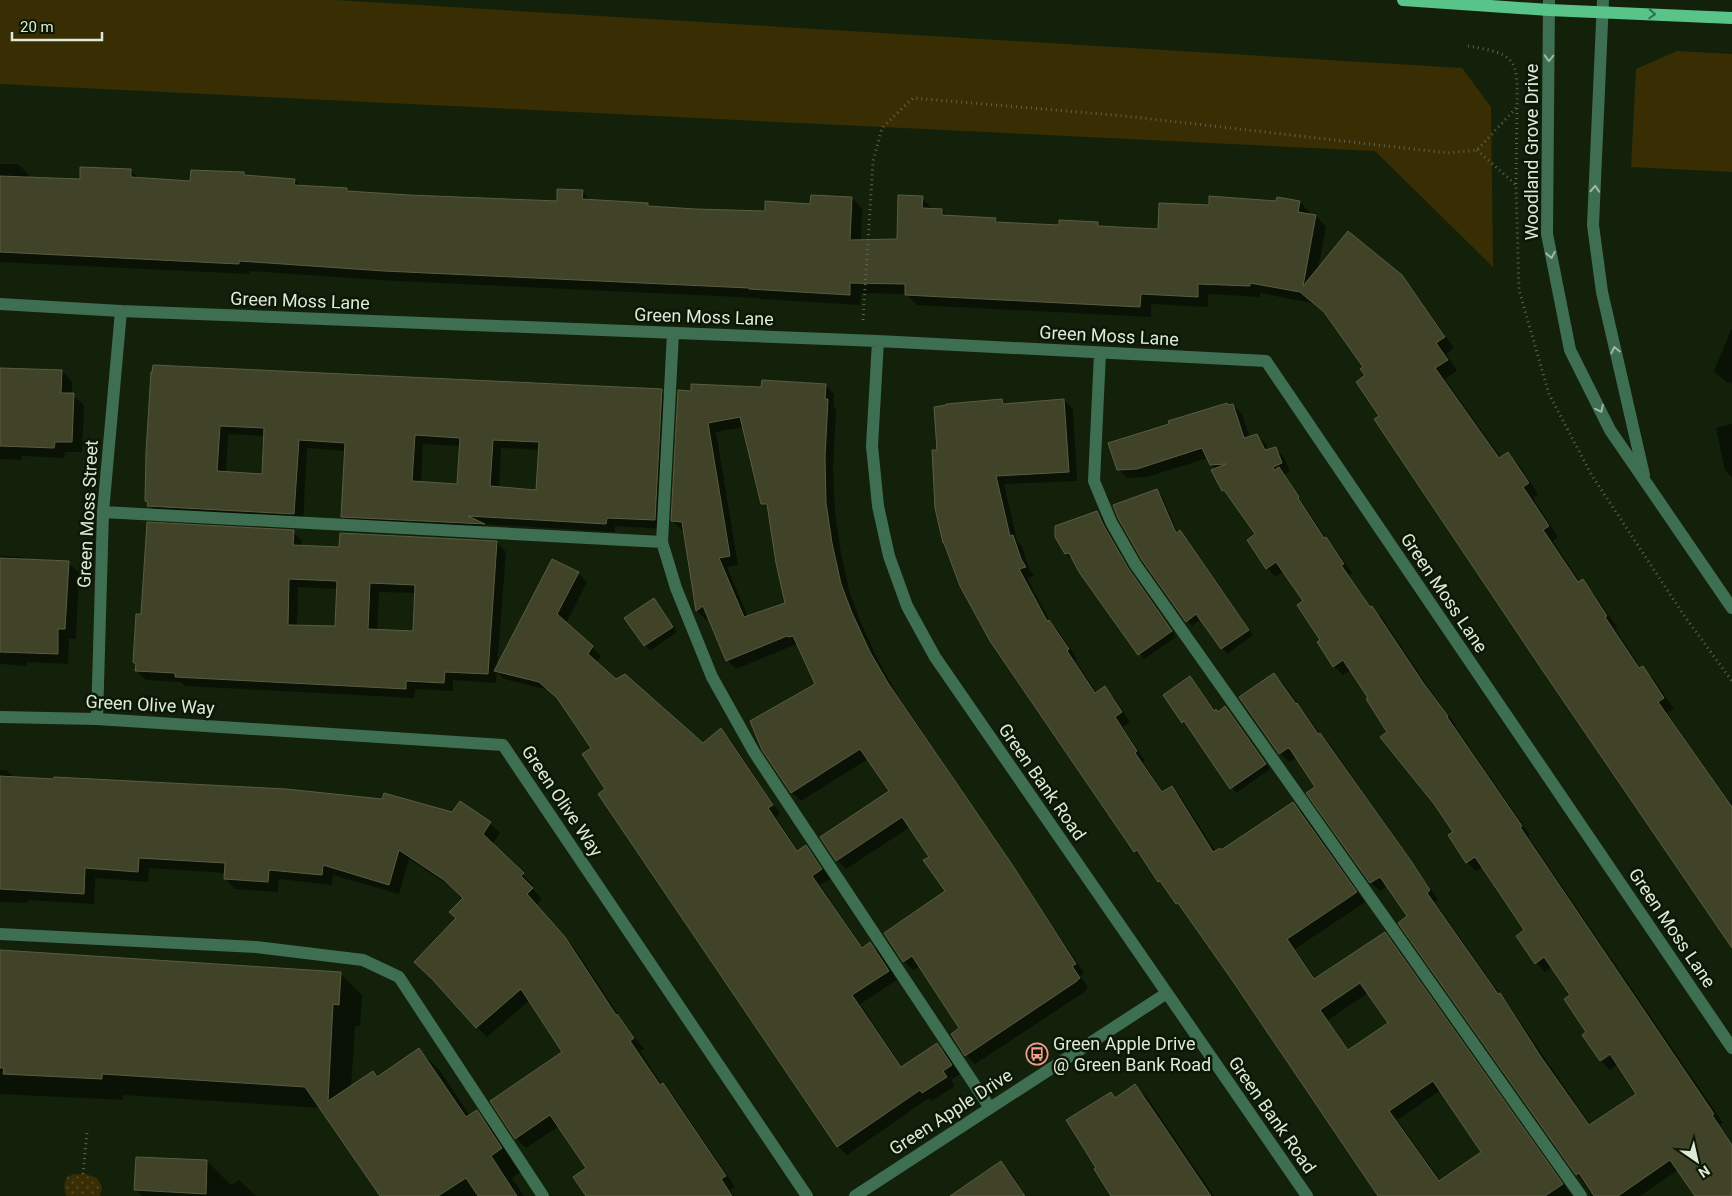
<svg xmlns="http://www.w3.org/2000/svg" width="1732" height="1196" font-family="Roboto,sans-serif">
<defs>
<pattern id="park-dots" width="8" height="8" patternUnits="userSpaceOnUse" patternTransform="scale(1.25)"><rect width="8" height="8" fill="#392e03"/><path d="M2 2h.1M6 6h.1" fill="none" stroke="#554c27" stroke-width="1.8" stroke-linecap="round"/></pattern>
</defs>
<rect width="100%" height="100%" fill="#13210b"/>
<!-- grass -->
<path fill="#392e03" d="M0 0H336L1462 68 1491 107 1493 267 1375 151 0 84Z
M1677 51 1732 54V172L1631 167 1636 69Z"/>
<!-- park -->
<path fill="url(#park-dots)" d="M74 1174H85L97 1178 102 1187 100 1196H66L64 1185 67 1177Z"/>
<!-- shadow -->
<path fill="#0007" fill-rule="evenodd" d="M0 164H18L29 175V178L81 180 131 170 139 179 192 182 243 173 247 177 294 180 301 186 347 189 351 193 558 202 582 191 591 201 647 204 651 207 766 213 852 198 862 209 861 241H898L922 198 933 210H942L948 217 995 219 999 223 1060 227 1097 223 1102 227 1159 230 1210 206 1300 202 1310 213V215L1316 216 1326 227 1318 269 1401 276 1412 288 1454 348 1446 354 1457 371 1445 379 1501 458 1508 453 1518 464 1538 494 1533 498 1558 537 1553 541 1580 582 1582 581 1593 592 1617 627 1615 628 1641 668 1653 678 1674 709 1667 713 1729 801 1732 800V945L1381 416 1365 368 1328 316 1312 303 1260 293V297L1208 294V307L1151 304V317L917 305 906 294 861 293 860 305 761 299 760 298 396 281 250 271 249 274 0 262Z
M1731 330H1732V384L1725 381 1714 371Z
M0 369 62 371 72 382V395L84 405 82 452H65L64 458 22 456V460L0 459Z
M152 374 661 391 670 400 664 529 615 526V532L483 524 492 533 351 525 342 516 346 451 307 448 303 523 158 515 146 501ZM228 434 265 436 263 475 226 473ZM423 444 460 446 458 486 421 483ZM501 448 540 450 537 491 499 488Z
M825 385 834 394 833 406 836 409 833 467 835 513 841 553 850 594 861 623 879 662 897 694 1084 973 1080 976 1088 987 1085 990 1086 991 975 1064 966 1055 961 1029 920 966 913 970 904 961 885 933 947 892 931 857 910 827 846 869 837 860 891 792 868 759 801 801 792 792 817 685 797 644 736 669 727 660 709 617 706 620 697 611 685 530H682L672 521 679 392ZM744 427 763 503 770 511 787 604 748 617 727 567 738 565 716 432Z
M1002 400 1006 405 1064 400 1073 409 1077 481 1004 484 1017 541 1022 546 1029 569 1034 576 1027 578 1051 623 1058 630 1077 659 1075 660 1097 693 1105 688 1114 697 1130 722 1123 727 1145 761 1143 762 1164 793 1172 787 1180 796 1216 852 1222 851 1293 803 1302 812 1365 902 1295 949 1316 980 1384 933 1393 942 1572 1196H1380L1186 912 1159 881 1145 860H1144L1135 851 938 451ZM1368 993 1389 1024 1350 1051 1328 1020ZM1441 1090 1482 1153 1441 1181 1397 1120Z
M1233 405 1242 414 1250 438 1257 435 1266 444 1269 450 1275 448 1284 457 1290 472 1284 475 1328 541 1335 548 1352 573 1349 575 1371 608 1381 616 1433 694 1456 725 1455 726 1530 835 1528 836 1723 1123 1720 1125 1732 1143V1196H1696L1678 1170 1640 1196H1590L1589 1191 1400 923 1408 917 1388 886 1380 891 1371 883 1308 793 1317 787 1297 757 1289 762 1280 753 1241 697 1274 674 1283 683 1321 735 1329 743 1419 872 1438 900 1435 902 1502 997 1508 1004 1591 1126 1638 1094 1618 1064 1610 1070 1602 1062 1616 1052 1615 1050 1601 1061 1583 1035 1587 1032 1571 995 1552 967 1545 972 1536 963 1525 931 1483 867 1476 871 1467 862 1450 836 1455 833 1350 670 1343 675 1334 666 1305 602 1284 571 1276 577 1267 568 1257 535 1232 499 1223 490 1216 469 1211 464 1208 458 1147 477 1127 478 1118 469Z
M1732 424V477L1725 470 1716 428Z
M1156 491 1162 496 1178 533 1180 532 1185 537 1253 635 1227 654 1201 619 1192 626 1187 621Z
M1097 512 1102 517 1109 532 1133 575 1176 637 1144 659 1073 558 1071 559 1066 554Z
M293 532 302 541V547L340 548 497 543 506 552 497 667 578 573 587 582 566 623 601 656 596 663 616 681 702 745 720 729 729 738 780 814 776 817 799 852 806 847 815 856 830 879 820 885 863 948 870 943 879 952 897 980 860 1004 903 1068 937 1045 946 1053 960 1074 951 1080 955 1086 931 1101 929 1098 847 1155 838 1146 607 789 592 749 559 700 549 690 504 679 497 672 496 683 453 680V691L415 689 414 698 185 686 181 682 146 680 137 671 143 615ZM298 587 338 589 336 628 297 627ZM379 592 416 593 414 632 377 631Z
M0 556 22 557 25 560 68 562 79 573 76 639H69L68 664 27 662V666L0 664Z
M654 600 677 632 650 651 626 618Z
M1195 683 1215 712 1218 713 1225 708 1230 713 1270 769 1236 793 1188 726 1183 722Z
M0 770H6L15 778 490 823 500 833 492 845 533 885 531 887 542 899 536 905 575 949 622 1020 644 1049 640 1051 662 1085 673 1095 735 1187 730 1190 734 1196H587L588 1169 559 1126 526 1148 516 1138 564 1053 530 1000 487 1037 477 1027 458 919 464 898 456 890 409 859 399 894 333 875 332 885 279 879 278 892 235 889 225 878V873L149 868 148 882 95 878 94 904 28 900 27 903 0 902Z
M0 951 340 973 362 995 360 1026H355L351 1087 373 1073 378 1078 419 1050 441 1072 470 1116 477 1112 498 1134 523 1170 512 1178 524 1196H381L321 1108 123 1095V1100L0 1094Z
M1135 1085 1146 1096 1214 1196H1116L1111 1094 1116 1098Z
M207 1161 231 1185 239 1180 256 1196H142L136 1190Z
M1001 1163 1010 1171 1026 1196H952Z"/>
<!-- building -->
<path fill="#404328" stroke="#595d41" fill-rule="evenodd" d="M80 167 131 169V177L190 181 191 170 244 172V175L295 179 294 185 347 188V191L409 195 557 201V189L583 190 582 199 648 203V206L695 209 765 211V201L810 204 811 195 852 197 850 240 897 239 898 195 923 196 922 208 942 209V215L996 218 995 222 1059 225V220L1098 222V226L1158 229 1159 203 1209 205V196L1276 201 1277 197 1300 201 1298 212 1316 215 1303 286 1348 231 1402 275 1445 337 1436 343 1448 360 1435 368 1499 458 1508 452 1529 483 1523 487 1549 526 1543 530 1578 582 1583 579 1607 616 1605 617 1639 668 1643 666 1664 698 1658 702 1732 807V948L1543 671 1374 419 1379 416 1356 382 1365 375 1360 369 1363 367 1324 312 1300 292 1250 283V286L1198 284V297L1141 294 1140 307 905 295V284L850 283V295L749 289V288L384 271 239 261V264L0 252V176L80 179Z
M153 365 662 389 655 520 607 518 606 524 468 516 485 524 341 517 345 443 299 440 294 514 147 506 148 502 145 501 146 452 151 372H152ZM220 426 264 428 262 474 217 471ZM415 435 460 438 457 484 412 481ZM493 440 539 442 536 490 490 486Z
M0 368 62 370 61 393H74L72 442H55L54 448 0 446Z
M762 380 826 384 825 399H828L825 457 826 503 832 543 841 584 852 613 870 652 888 683 1013 866 1076 964 1072 966 1080 978 1077 980V981L965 1056 951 1034 959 1028 912 956 903 962 884 933 945 891 923 860 929 857 902 817 836 861 820 837 889 791 860 749 791 793 762 750 750 721 815 684 793 636 788 637 787 636 726 661 703 606 696 611 682 522 671 521 678 390 691 391V384L761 387ZM740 417 761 504H767L776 563 785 603 744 617 719 558 730 556 708 423Z
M1002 399 1003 404 1064 399 1069 472 996 476 1010 536 1013 535 1021 559 1026 567 1019 569 1047 621 1049 620 1069 649 1067 651 1095 693 1105 686 1122 712 1115 717 1137 751 1135 753 1162 792 1172 786 1213 852 1220 848 1221 850 1293 802 1357 892 1287 939 1314 979 1385 932 1563 1184 1545 1196H1378L1230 977 1178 903 1176 904 1160 881 1158 882 1137 850 1134 852 990 641 960 586 944 543H943L935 508 932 450H937L934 407 946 405V404ZM1360 983 1388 1023 1348 1050 1320 1010ZM1433 1081 1481 1152 1439 1181 1389 1111Z
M1227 403 1228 405 1233 404 1244 438 1257 434 1265 450 1276 447 1282 463 1273 467 1274 470 1279 467 1299 497 1298 498 1324 538 1326 537 1344 564 1341 565 1370 607 1372 606 1424 684 1448 716 1447 717 1522 826 1520 827 1714 1114 1712 1115 1732 1145V1196H1695L1670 1160 1618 1196H1594L1579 1173 1576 1175 1398 923 1407 916 1380 877 1370 883 1306 793 1315 787 1290 749 1288 748 1279 754 1239 697 1274 673 1296 704 1297 703 1318 734 1320 733 1411 861 1430 890 1427 893 1498 994 1500 993 1541 1057 1589 1125 1636 1094 1610 1054 1600 1061 1582 1035 1586 1032 1564 999 1570 995 1544 957 1535 964 1516 936 1524 930 1502 897 1475 857 1466 863 1448 835 1453 832 1434 804 1380 737 1387 732 1366 699 1368 698 1343 660 1333 667 1317 642 1320 640 1297 605 1303 601 1276 562 1266 569 1247 540 1255 534 1224 490 1222 491 1211 470 1226 464 1210 465 1202 448 1137 469 1117 470 1108 443 1169 424 1168 421Z
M1157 489 1176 533 1180 530 1249 630 1221 649 1196 614 1186 622 1142 560 1118 518 1113 505Z
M1097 511 1104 526 1128 568 1172 631 1138 655 1079 572 1069 553 1065 554 1055 537V526Z
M147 522 294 530 293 545 339 547 340 533 497 541 488 674 445 672 444 683 406 681V689L175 677V673L135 671 136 664 133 662 136 614H141ZM289 579 337 581 335 626 288 625ZM370 583 415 585 413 631 368 629Z
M0 558 69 561 65 629H58V654L0 652Z
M552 559 579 572 557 614 593 646 588 654 616 679 625 674 703 743 721 728 773 805 768 808 797 851 806 845 822 869 812 876 862 948 870 942 889 971 852 995 901 1067 937 1043 952 1065 943 1071 947 1077 922 1093 920 1090 837 1147 598 794 605 789 582 754 591 748 557 698 539 682 494 671Z
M654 598 673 627 644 646 624 618Z
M1190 676 1214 711 1216 709 1218 712 1225 706 1266 764 1230 789 1184 721 1182 723 1163 695Z
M0 776 53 779 54 777 286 789 382 799 384 793 452 812 460 801 491 822 483 834 524 873 521 876 533 888 527 894 565 937 616 1015 617 1014 634 1038 630 1041 660 1085 663 1083 726 1176 721 1179 732 1196H586L573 1177 586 1168 550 1115 515 1139 490 1101 562 1052 521 989 476 1028 432 979 414 962 456 918 449 912 463 898 444 880 399 850 389 885 323 865 322 875 269 870 268 882 224 879 225 863 139 858 138 872 85 868 84 894 0 889Z
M0 950 341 972 339 1005 333 1004 328 1101 373 1071 377 1077 419 1048 466 1117 477 1110 502 1148 491 1156 517 1196H478L466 1178 438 1196H380L305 1087 102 1074V1079L3 1074 4 1068H0Z
M1135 1084 1161 1122 1211 1196H1111L1094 1169 1096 1168 1066 1120 1111 1092 1115 1098Z
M136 1157 207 1160 206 1194 134 1190Z
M1001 1161 1025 1196H950Z"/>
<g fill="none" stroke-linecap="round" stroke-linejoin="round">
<!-- path -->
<path stroke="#5a6653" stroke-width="3" stroke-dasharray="1 4" stroke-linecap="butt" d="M1477 150 1516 185 1519 290 1549 394 1591 474 1683 614 1732 681
M1516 184 1517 108
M863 320 873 161 882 128 913 98 1125 116 1448 153 1477 150 1517 107C1518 59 1517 54 1468 46
M83 1174 87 1132"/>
<!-- minor -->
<path stroke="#3f6f53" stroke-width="12" d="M1549 0 1547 234 1570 350 1610 430 1732 608
M1603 0 1593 225 1602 292 1644 475
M0 304 121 311 878 341 1266 361 1732 1048
M673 333 662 542 676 588 712 677 754 752 990 1108
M878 341 872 446 878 506 889 556 907 606 935 657 1307 1196
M1100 353 1094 481 1111 522 1135 564 1581 1196
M103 512 662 542
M0 717 97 719 503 745 807 1196
M97 719 103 512 121 311
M0 934 256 947 363 960 399 977 543 1196
M855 1196 1167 993"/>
<!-- major -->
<path stroke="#59c48a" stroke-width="12" d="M1403 0 1549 10 1732 18"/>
</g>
<!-- one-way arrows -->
<defs><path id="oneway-chevron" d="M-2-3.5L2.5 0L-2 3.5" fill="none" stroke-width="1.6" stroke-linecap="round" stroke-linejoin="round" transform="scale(1.25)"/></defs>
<use stroke="#326e47" href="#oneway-chevron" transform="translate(1652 14) rotate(3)"/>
<g stroke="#9fb8a4">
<use href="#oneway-chevron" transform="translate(1549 58) rotate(91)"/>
<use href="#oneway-chevron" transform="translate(1595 189) rotate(-87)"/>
<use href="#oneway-chevron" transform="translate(1551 255) rotate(79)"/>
<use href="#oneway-chevron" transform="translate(1615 350) rotate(-103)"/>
<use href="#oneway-chevron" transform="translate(1600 409) rotate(64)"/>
</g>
<!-- icons -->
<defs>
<g id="bus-ring" transform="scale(1.125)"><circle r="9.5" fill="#0a1804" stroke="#f59d8f" stroke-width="1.5"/><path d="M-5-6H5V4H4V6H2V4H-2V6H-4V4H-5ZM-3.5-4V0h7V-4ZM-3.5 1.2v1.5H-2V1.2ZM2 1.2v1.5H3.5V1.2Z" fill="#f59d8f"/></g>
</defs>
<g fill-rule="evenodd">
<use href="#bus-ring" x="1037" y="1054"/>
</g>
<g text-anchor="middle" stroke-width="5" stroke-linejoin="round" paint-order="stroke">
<!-- street labels -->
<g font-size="18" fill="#dfe9da" stroke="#0a1804">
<text transform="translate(1532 152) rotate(-90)" y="6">Woodland Grove Drive</text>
<text transform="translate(300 301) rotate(2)" y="6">Green Moss Lane</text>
<text transform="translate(704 317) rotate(2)" y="6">Green Moss Lane</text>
<text transform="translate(1109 336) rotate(3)" y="6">Green Moss Lane</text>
<text transform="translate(88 514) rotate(-87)" y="6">Green Moss Street</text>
<text transform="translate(1444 593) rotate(56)" y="6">Green Moss Lane</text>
<text transform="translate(150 705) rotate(3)" y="6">Green Olive Way</text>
<text transform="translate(1042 782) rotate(55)" y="6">Green Bank Road</text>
<text transform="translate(562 801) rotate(56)" y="6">Green Olive Way</text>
<text transform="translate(1672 928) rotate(56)" y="6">Green Moss Lane</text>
<text transform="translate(951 1112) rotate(-33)" y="6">Green Apple Drive</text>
<text transform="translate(1272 1115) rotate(55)" y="6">Green Bank Road</text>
</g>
<!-- poi labels -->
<g font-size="18" fill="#dfe9da" stroke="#0a1804" text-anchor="start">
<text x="1053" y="1050">Green Apple Drive<tspan x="1053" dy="21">@ Green Bank Road</tspan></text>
</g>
</g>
<!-- north arrow -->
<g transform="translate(1697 1161) rotate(146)" stroke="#0a1804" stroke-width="4" paint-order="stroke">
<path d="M0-4L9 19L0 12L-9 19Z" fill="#dfe9da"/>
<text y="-8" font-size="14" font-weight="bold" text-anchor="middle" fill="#dfe9da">N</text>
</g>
<!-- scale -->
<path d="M12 32v8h90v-8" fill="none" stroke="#dfe9da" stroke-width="2.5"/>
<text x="20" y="32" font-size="15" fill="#dfe9da" stroke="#0a1804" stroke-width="4" paint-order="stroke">20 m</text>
</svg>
